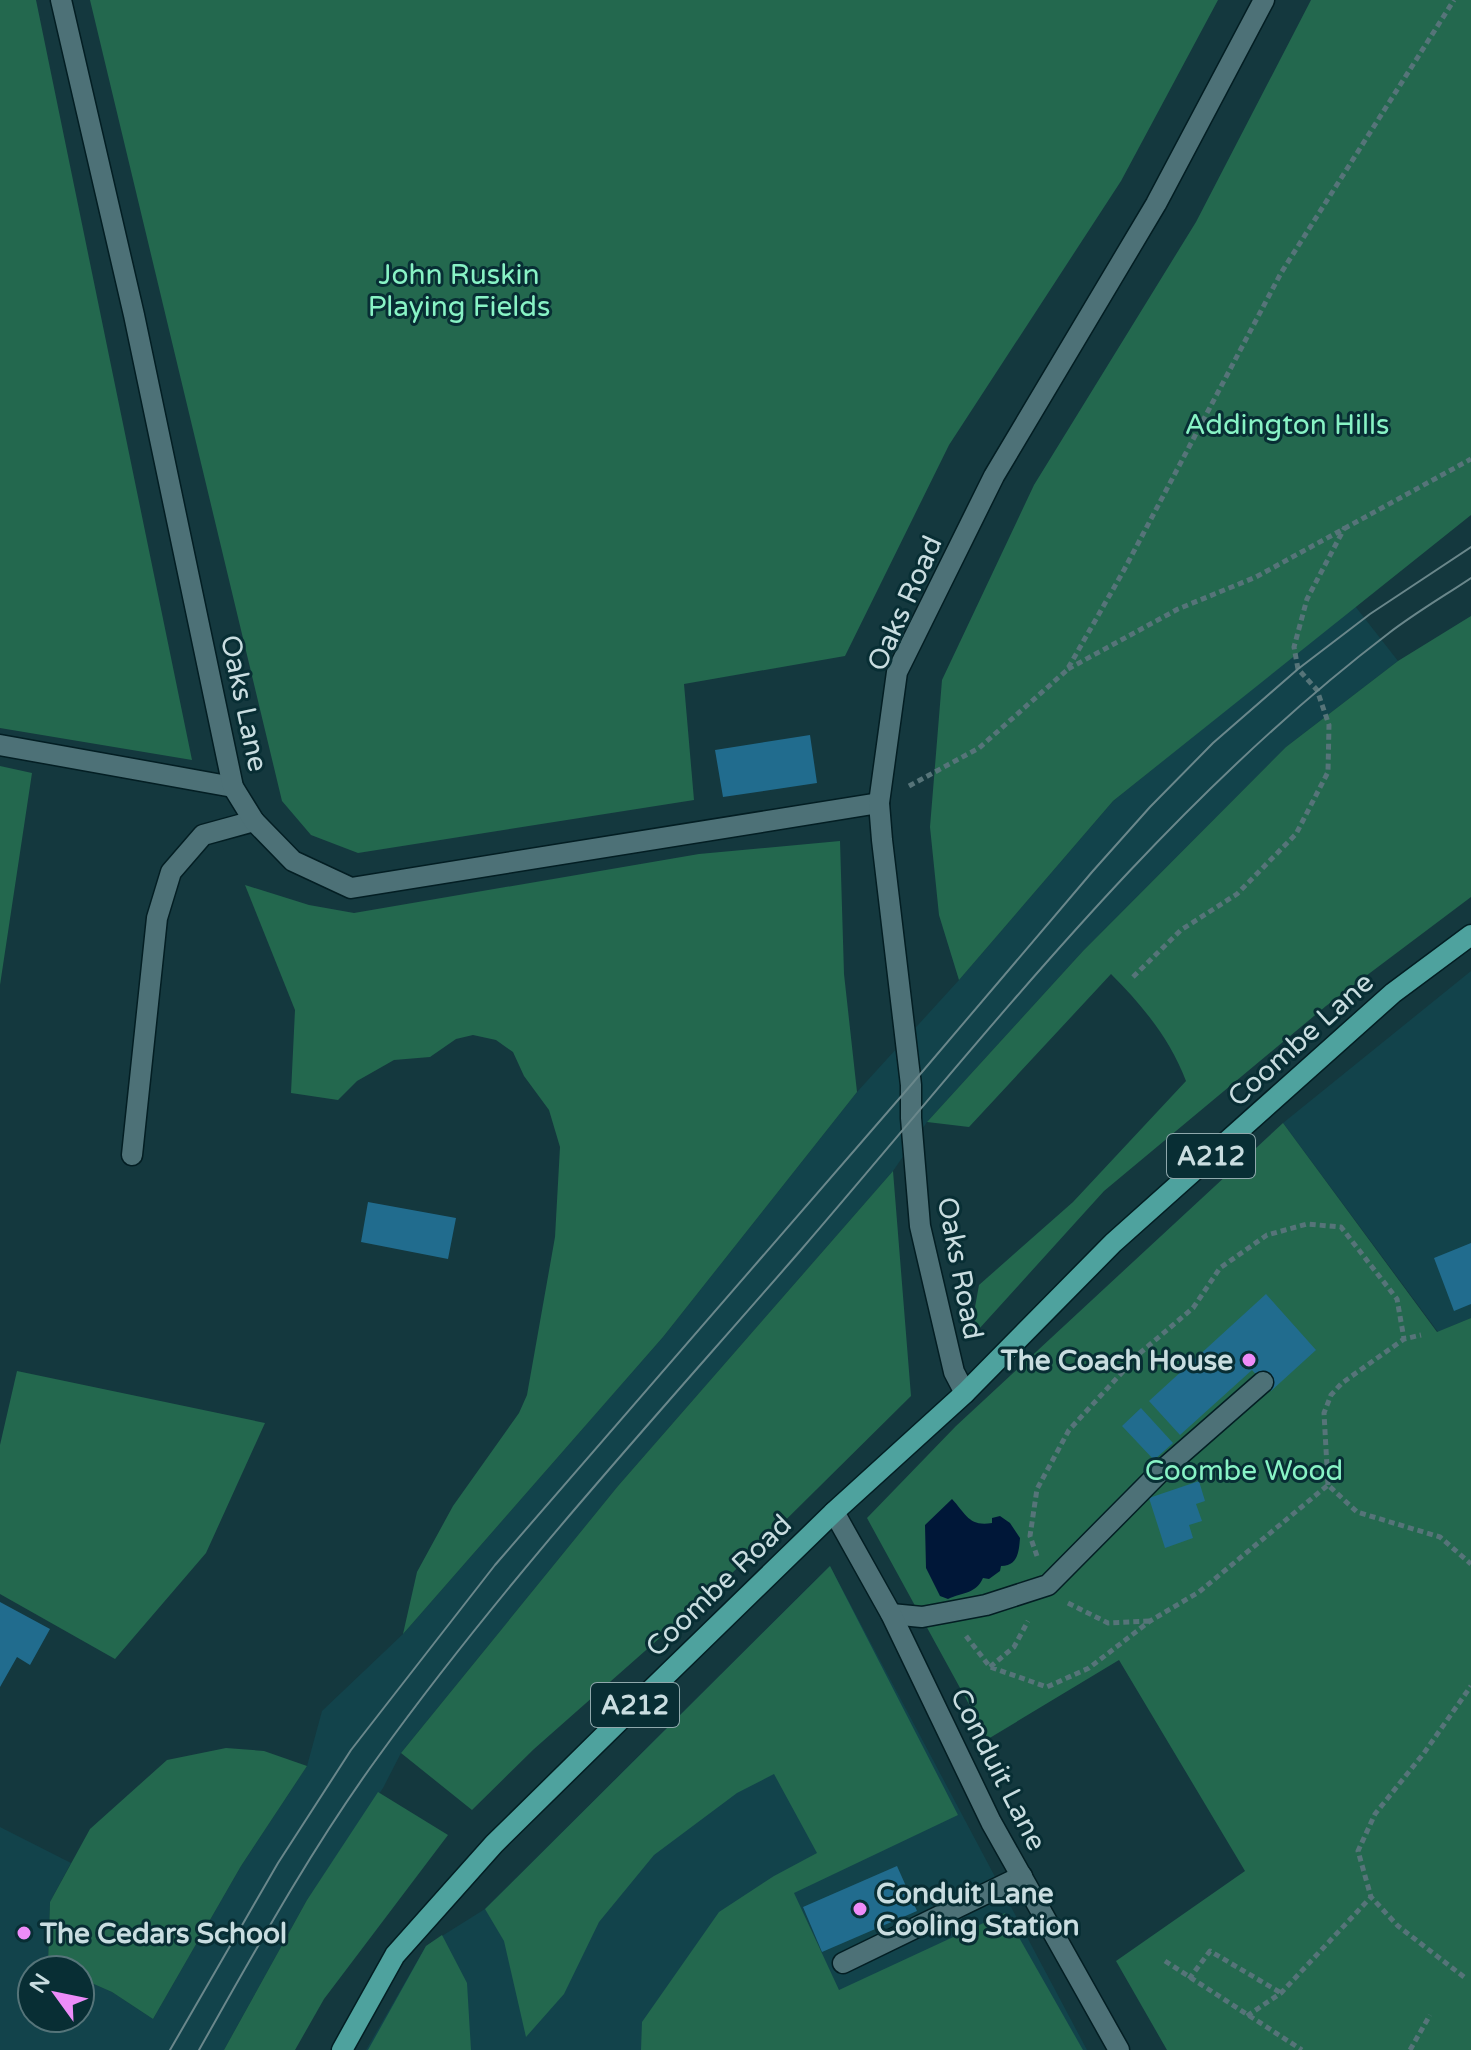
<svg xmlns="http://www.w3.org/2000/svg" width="1471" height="2050" font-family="'Varela Round',sans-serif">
<rect width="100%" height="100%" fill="#14383e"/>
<!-- built -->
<path fill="#12434b" d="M1355 606 1398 661 1286 747 1083 951 927 1122 893 1171 618 1486 401 1753 383 1788 307 1900 224 2050H0V1827L71 1863 50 1902 48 1963 62 1970H32V2018H80V1978L112 1992 153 2019 241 1866 307 1766 322 1711 403 1634 663 1337 857 1092 959 980 1113 801Z
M1471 971V1318L1438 1332 1283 1123Z
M830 1566 1087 2050H366L426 1946 485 1909Z"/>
<!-- green -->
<path fill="#23684e" d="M0 0H36L192 760 0 728Z
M90 0H1218L1121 181 949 445 845 656 684 684 694 800 358 853 311 835 282 801Z
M1311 0H1471V515L1113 801 959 980 939 915 930 827 942 680 1034 485 1196 222Z
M1471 616V897L1326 1006 1104 1191 969 1340 979 1285 1073 1202 1186 1081C1170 1039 1143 1006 1111 974L969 1127 927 1122 1083 951 1286 747 1398 661Z
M0 766 32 773 0 985Z
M840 841 844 974 857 1092 663 1337 403 1634 417 1572 453 1506 519 1413 527 1395 555 1237 560 1147 549 1110 524 1076 513 1052 496 1040 473 1035 456 1039 430 1057 394 1060 357 1081 338 1100 291 1093 295 1010 245 885 309 905 354 913 699 854Z
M1283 1123 1437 1332 1471 1318V2050H1167L1116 1961 1245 1871 1119 1660 988 1739 867 1518 956 1426Z
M893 1171 911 1396 722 1583 534 1749 472 1810 401 1753 618 1486Z
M17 1371 265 1423 206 1553 115 1659 0 1594V1445Z
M830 1566 958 1815 794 1893 839 1990 1005 1913 1083 2050H641L642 2022 719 1912 774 1876 817 1853 774 1774 737 1793 654 1855 599 1922 564 1994 526 2037 504 1941 485 1909Z
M226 1748 264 1751 307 1766 241 1866 153 2019 112 1992 80 1978V1970H62L48 1964 50 1902 90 1829 167 1760Z
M378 1792 448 1835 324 1999 295 2050H224L307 1900Z
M442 1935 467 1983 471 2050H368L426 1946Z"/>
<!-- water -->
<path fill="#001738" d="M952 1499C966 1514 969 1527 992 1523V1518L1000 1516 1010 1523 1020 1538C1019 1551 1018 1566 1001 1566L1000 1571 989 1579 983 1578C976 1594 963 1592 948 1599L940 1596 926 1568 925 1525Z"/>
<!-- building -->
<path fill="#216c8e" d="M810 735 817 783 723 797 715 750Z
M368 1202 456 1218 448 1259 361 1242Z
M1471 1243V1304L1454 1311 1434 1258Z
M1266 1294 1316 1350 1271 1391 1252 1370 1180 1435 1149 1401Z
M1141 1408 1173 1443 1154 1460 1122 1426Z
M1199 1481 1205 1501 1196 1504 1202 1521 1189 1525 1193 1538 1165 1548 1149 1498Z
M0 1602 50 1629 30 1665 17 1657 0 1687Z
M897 1866 917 1911 822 1952 803 1907Z"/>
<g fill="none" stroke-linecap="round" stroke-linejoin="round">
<!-- lane casing -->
<g stroke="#031e23" stroke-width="23">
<path id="lane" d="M0 745 233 787
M132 1155 157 918 171 872 203 835 254 821
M891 1614 922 1617 949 1612 986 1605 1048 1585 1159 1473 1263 1382
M843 1963 1022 1876"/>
</g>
<!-- street casing -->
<g stroke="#031e23" stroke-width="23">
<path id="street" d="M61 0 134 315 233 787 254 821 293 861 351 888 879 803
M834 1512 891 1614 991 1822 1119 2050"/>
</g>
<!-- secondary casing -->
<g stroke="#031e23" stroke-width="23">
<path id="secondary" d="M965 1393 954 1372 920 1226 911 1118V1085L882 840 879 803 897 672 994 476 1156 204 1264 0"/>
</g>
<!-- primary casing -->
<g stroke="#031e23" stroke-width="23">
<path id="primary" d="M342 2050 395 1955 494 1844 615 1725 834 1512 965 1393 1113 1243 1393 993 1471 935"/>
</g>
<!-- path -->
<path stroke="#567479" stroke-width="5" stroke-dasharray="6 4" stroke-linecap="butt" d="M1068 669 1178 609 1256 577 1471 459
M909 786 979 748 1067 670 1124 570 1281 273 1454 0
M1133 977 1181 930 1237 894 1296 834 1328 772 1329 725 1317 690 1298 669 1294 647 1307 599 1345 527
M1328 1485 1324 1413 1331 1395 1342 1383 1404 1339 1421 1335
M1037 1556 1030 1536 1037 1489 1069 1430 1140 1353 1193 1308 1220 1268 1267 1235 1307 1224 1341 1227 1397 1299 1404 1339
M1068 1603 1108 1623 1150 1621
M966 1636 990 1667 1047 1687 1089 1668 1150 1621 1199 1592 1328 1485 1357 1512 1440 1537 1471 1564
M990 1667 1014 1647 1028 1621
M1165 1961 1302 2050
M1464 1977 1398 1926 1371 1897 1358 1851 1375 1814 1424 1753 1471 1686
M1189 1979 1210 1951 1281 1993
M1247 2016 1281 1993 1371 1897
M1410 2050 1430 2015"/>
<!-- lane -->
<use href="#lane" stroke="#4d7177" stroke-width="20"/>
<!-- street -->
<use href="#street" stroke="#4d7177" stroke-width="20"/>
<!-- secondary -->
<use href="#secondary" stroke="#4d7177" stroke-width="20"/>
<!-- primary -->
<use href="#primary" stroke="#4ea29e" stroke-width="20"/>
<!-- tram -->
<path stroke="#6a878b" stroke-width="2" d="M170 2050 278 1863 351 1750 495 1565 911 1085 1092 872 1150 807 1213 743 1298 669 1370 614 1471 547
M199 2050C255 1951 311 1849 378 1757 507 1578 656 1417 800 1251 986 1035 1161 807 1389 633 1415 613 1444 596 1471 578"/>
</g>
<!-- markers -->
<g fill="#ed8cf9" stroke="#082e34" stroke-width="3">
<circle cx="1249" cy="1360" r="8"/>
<circle cx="860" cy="1909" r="8"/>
<circle cx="24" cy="1933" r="8"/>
</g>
<g text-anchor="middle" stroke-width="6" stroke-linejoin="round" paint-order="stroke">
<!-- shield labels -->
<g fill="#082e34" stroke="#8fa8ac" stroke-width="2">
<rect x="1167" y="1134" width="88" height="44" rx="6"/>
<rect x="591" y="1683" width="88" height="44" rx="6"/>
</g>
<g font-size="26" font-weight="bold" fill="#c9dde0">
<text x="1211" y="1165">A212</text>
<text x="635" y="1714">A212</text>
</g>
<!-- park labels -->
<g font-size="28" fill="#88f3c5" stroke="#082e34">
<text x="459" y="284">John Ruskin<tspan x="459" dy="32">Playing Fields</tspan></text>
<text x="1287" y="434">Addington Hills</text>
<text x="1244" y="1480">Coombe Wood</text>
</g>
<!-- street labels -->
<g font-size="28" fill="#c9dde0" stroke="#082e34">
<text transform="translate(904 603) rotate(-66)" y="10">Oaks Road</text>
<text transform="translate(245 703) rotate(78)" y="10">Oaks Lane</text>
<text transform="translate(1300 1039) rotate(-42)" y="10">Coombe Lane</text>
<text transform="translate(961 1268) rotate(79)" y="10">Oaks Road</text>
<text transform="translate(718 1585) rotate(-44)" y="10">Coombe Road</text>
<text transform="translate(999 1769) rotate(63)" y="10">Conduit Lane</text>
</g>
<!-- poi labels -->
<g font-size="28" font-weight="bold" fill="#c9dde0" stroke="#082e34" text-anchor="start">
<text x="1233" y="1370" text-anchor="end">The Coach House</text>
<text x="876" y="1903">Conduit Lane<tspan x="876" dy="32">Cooling Station</tspan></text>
<text x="40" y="1943">The Cedars School</text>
</g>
</g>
<!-- north arrow -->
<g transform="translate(56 1994) rotate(303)"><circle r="38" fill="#082e34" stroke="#557479" stroke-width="2"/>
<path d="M0-6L14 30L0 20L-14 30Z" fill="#ed8cf9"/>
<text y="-12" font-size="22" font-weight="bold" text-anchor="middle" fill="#c9dde0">N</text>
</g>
</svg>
